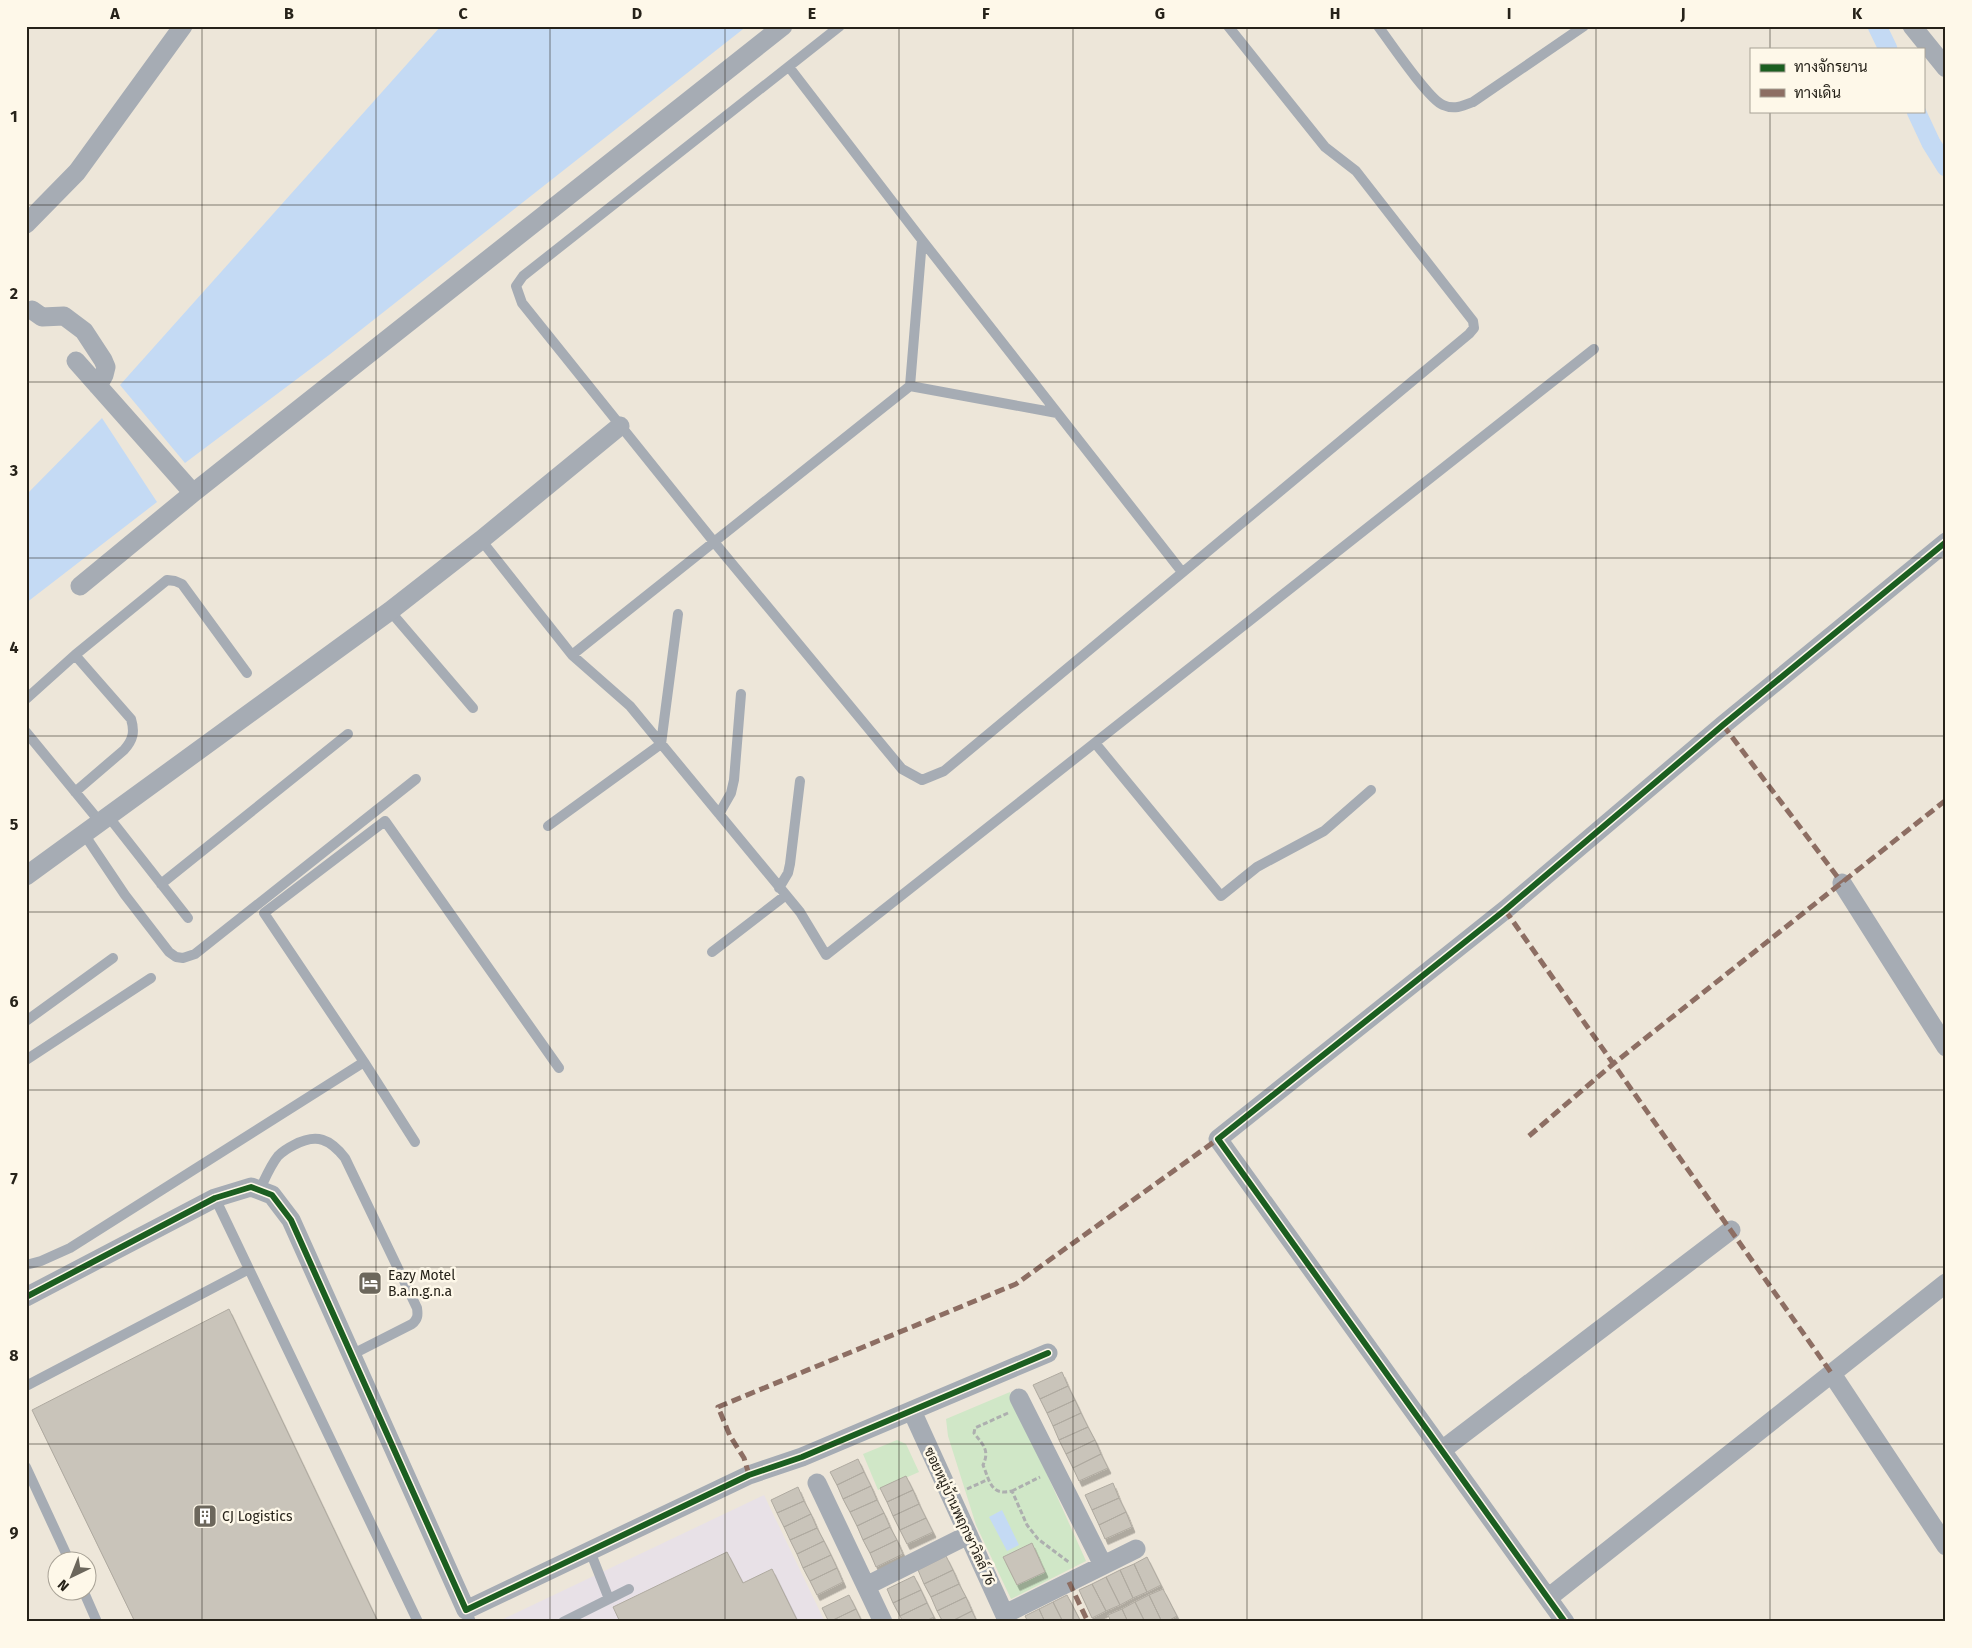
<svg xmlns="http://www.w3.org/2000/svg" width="1972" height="1648" font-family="'Fira Sans',Sarabun,sans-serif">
<defs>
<filter id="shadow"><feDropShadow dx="3" dy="5.5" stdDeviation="0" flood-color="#0004"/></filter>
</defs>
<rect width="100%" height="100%" fill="#ede6d9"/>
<!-- industrial -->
<path fill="#e8e1e7" d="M764 1495 825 1622H497Z"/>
<!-- green -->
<path fill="#d0e7c7" d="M1010 1392 1086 1561 1011 1599 976 1525 948 1436 946 1419Z
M897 1440 906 1444 919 1472 878 1490 863 1454Z"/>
<!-- water -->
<path fill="#c4daf4" d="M441 26H747L329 355 185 463 120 385Z
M102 418 157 502 26 603V495Z
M1002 1510 1019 1545 1007 1551 989 1517Z"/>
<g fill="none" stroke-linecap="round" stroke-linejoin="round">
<!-- canal -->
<path stroke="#c4daf4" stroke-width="19" d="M1877 26 1888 49
M1916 111 1931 143 1946 167"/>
</g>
<!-- building -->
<path fill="#c9c4ba" stroke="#afaaa0" filter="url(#shadow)" d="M229 1309 378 1622H135L32 1410Z
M1062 1372 1068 1386 1040 1399 1033 1385Z
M1068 1386 1075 1400 1047 1413 1040 1399Z
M1075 1400 1081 1413 1053 1426 1047 1413Z
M1081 1413 1088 1427 1059 1440 1053 1426Z
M1088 1427 1095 1440 1066 1454 1059 1440Z
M1095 1440 1101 1454 1073 1468 1066 1454Z
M1101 1454 1108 1468 1079 1481 1073 1468Z
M858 1459 864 1472 837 1485 830 1472Z
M864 1472 871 1486 843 1499 837 1485Z
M906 1476 913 1490 887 1502 880 1488Z
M1113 1483 1119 1498 1092 1510 1085 1495Z
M871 1486 877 1500 850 1512 843 1499Z
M798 1487 804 1501 777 1513 771 1500Z
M913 1490 919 1504 893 1516 887 1502Z
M1119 1498 1126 1512 1099 1525 1092 1510Z
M877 1500 884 1513 857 1526 850 1512Z
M804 1501 811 1514 784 1527 777 1513Z
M919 1504 926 1518 900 1530 893 1516Z
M1126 1512 1132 1527 1105 1539 1099 1525Z
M884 1513 890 1527 863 1540 857 1526Z
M811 1514 817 1528 790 1540 784 1527Z
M926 1518 933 1532 907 1544 900 1530Z
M890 1527 897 1540 870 1553 863 1540Z
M817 1528 824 1541 797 1554 790 1540Z
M897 1540 903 1554 876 1567 870 1553Z
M824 1541 831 1555 803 1568 797 1554Z
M1032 1543 1045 1572 1017 1585 1003 1557Z
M727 1552 743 1583 772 1569 798 1622H620L613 1607Z
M831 1555 837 1568 810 1581 803 1568Z
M946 1556 953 1570 924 1584 918 1570Z
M1147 1557 1161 1585 1147 1592 1134 1564Z
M1134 1564 1147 1592 1133 1598 1120 1570Z
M837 1568 843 1582 817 1595 810 1581Z
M953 1570 959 1584 931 1597 924 1584Z
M1120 1570 1133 1598 1120 1605 1106 1577Z
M914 1576 921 1590 893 1603 887 1589Z
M1106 1577 1120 1605 1106 1611 1092 1584Z
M959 1584 966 1597 937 1611 931 1597Z
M1092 1584 1106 1611 1092 1618 1079 1590Z
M1163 1589 1177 1616 1166 1622H1162L1149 1595Z
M921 1590 927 1603 900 1616 893 1603Z
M849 1595 856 1609 829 1622 822 1608Z
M1067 1595 1081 1622H1063L1053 1602Z
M1149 1595 1162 1622H1145L1135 1602Z
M966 1597 972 1611 950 1622H943L937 1611Z
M1053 1602 1063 1622H1045L1039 1609Z
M1135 1602 1145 1622H1128L1122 1609Z
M927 1603 934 1617 924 1622H903L900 1616Z
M856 1609 862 1622H829Z
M1039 1609 1045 1622H1028L1025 1616Z
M1122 1609 1128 1622H1111L1108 1615Z
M972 1611 977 1622H950Z"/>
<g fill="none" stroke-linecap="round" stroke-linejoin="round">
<!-- path -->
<path stroke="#adafaf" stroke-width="3" stroke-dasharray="5 2.5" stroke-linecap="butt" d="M1008 1413 975 1428 974 1433C983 1445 990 1450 983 1465 990 1482 991 1496 1012 1491L1027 1525 1038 1539 1070 1563
M967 1489 989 1479
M1012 1491 1040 1477"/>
<!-- lane -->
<path stroke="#a6acb4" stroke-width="10" d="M840 26 523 276 516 286 522 303 714 542 902 769 922 780 944 771 1469 334 1474 328 1473 321 1356 171 1325 147 1228 26
M1378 26C1389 41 1429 100 1443 105 1454 110 1463 106 1473 102L1584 26
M789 67 922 240 1182 572
M910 386 1057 413
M481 540 572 655 630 706 800 912 826 955 1594 349
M390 611 473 708
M572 655 910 386 922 240
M26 699 75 655 167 580 175 581 182 584 247 673
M26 732 100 822
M1095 743 1221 896 1257 867 1324 831 1371 790
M75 792 124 750C133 740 135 732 131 719L75 655
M719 814 731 793 734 780 741 694
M108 816 188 918
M548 826 661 744 678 614
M84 834 125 895 169 952 176 957 183 958 195 954 416 779
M161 884 348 734
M779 888 788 873 790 864 800 781
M712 952 786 895
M26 1021 113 958
M26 1060 151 978
M415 1142 364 1062 264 913 385 821 559 1068
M259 1191C265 1179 270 1166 278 1156 283 1151 288 1148 294 1145 317 1133 330 1139 345 1158L417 1308C418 1315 418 1319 412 1324L351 1355
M215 1198 418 1622
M26 1265 41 1261 70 1248 364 1062
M26 1386 249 1269
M26 1467 69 1560
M590 1551 609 1599
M83 1590 97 1622
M466 1610 471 1622
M563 1622 629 1589"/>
<!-- street -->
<path stroke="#a6acb4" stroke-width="19" d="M1912 26 1946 68
M26 224 77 172 183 26
M32 310 42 317 64 316 84 331 103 360 106 367 104 375 98 386
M76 361 193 493
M80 586 193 493 783 26
M26 876 390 611 481 540 620 426
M1842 883 1946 1047
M26 1297 215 1198 251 1187 272 1195 291 1220 466 1610 749 1475 802 1457 1048 1353
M1832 1374 1946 1546
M1019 1398 1103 1565
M912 1411 1008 1622
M1442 1450 1731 1230
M817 1483 883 1622
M866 1586 968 1535
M1548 1598 1946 1283
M1005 1614 1136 1549
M1565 1622 1218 1139 1505 910 1723 725 1946 542"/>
<!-- quiet -->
<path stroke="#8d6e63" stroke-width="5" stroke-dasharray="10 5" stroke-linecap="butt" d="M1723 725 1842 883
M1505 910 1832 1374
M1529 1136 1613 1064 1946 800
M749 1475 744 1458 730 1436 718 1407 1016 1284 1218 1139
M1069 1582 1088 1622"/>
<!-- cycleway casing -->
<g stroke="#fef8e9" stroke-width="9">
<path id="cycleway" d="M26 1297 215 1198 251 1187 272 1195 291 1220 466 1610 749 1475 802 1457 1048 1353
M1565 1622 1218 1139 1505 910 1723 725 1946 542"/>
</g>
<!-- cycleway -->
<use href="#cycleway" stroke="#1b5e20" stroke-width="6"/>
</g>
<!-- grid -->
<path fill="none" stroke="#262219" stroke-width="1" stroke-opacity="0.55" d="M202 26V1622M376 26V1622M550 26V1622M725 26V1622M899 26V1622M1073 26V1622M1247 26V1622M1422 26V1622M1596 26V1622M1770 26V49M1770 111V1622M26 205H1946M26 382H1946M26 558H1946M26 736H1946M26 912H1946M26 1090H1946M26 1267H1946M26 1444H1946"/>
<!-- icons -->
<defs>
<g id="hotel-square" transform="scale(1.25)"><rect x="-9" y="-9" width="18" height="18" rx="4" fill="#6c675c" stroke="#fef8e9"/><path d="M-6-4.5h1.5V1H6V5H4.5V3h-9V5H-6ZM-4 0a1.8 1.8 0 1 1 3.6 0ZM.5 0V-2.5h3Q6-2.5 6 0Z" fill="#fff"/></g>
<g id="building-square" transform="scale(1.25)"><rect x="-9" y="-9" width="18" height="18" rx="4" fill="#6c675c" stroke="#fef8e9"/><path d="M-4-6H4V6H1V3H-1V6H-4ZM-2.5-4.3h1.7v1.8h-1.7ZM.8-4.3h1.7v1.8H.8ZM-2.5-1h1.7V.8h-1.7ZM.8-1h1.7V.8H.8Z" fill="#fff"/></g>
</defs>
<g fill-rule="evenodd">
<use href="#hotel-square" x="370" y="1283"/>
<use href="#building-square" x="205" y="1516"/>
</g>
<g text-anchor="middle" stroke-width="5" stroke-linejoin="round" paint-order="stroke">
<!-- poi labels -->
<g font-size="14" fill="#262219" stroke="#fef8e9" text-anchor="start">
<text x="388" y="1280">Eazy Motel<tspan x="388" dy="16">B.a.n.g.n.a</tspan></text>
<text x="222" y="1521">CJ Logistics</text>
</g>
<!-- street labels -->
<g font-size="14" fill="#262219" stroke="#fef8e9">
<text transform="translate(960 1516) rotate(65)" y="5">ซอยหมู่บ้านพฤกษาวิลล์ 76</text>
</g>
</g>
<!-- border -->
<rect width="1972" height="1648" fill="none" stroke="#fef8e9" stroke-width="55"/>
<!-- legend -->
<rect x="1750" y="48" width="175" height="65" fill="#fef8e9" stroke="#a8a296"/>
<rect x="1760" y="64" width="25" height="8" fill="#1b5e20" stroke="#a8a296"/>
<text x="1794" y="72" font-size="15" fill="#262219">ทางจักรยาน</text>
<rect x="1760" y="89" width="25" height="8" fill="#8d6e63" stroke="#a8a296"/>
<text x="1794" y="98" font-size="15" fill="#262219">ทางเดิน</text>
<!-- north arrow -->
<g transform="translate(72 1576) rotate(223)"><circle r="24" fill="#fef8e9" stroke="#a8a296"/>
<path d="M0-4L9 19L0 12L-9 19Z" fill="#6c675c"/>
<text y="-8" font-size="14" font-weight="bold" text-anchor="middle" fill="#262219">N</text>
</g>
<rect x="28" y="28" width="1916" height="1592" fill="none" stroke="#262219" stroke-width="2"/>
<g font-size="16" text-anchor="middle" font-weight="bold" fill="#262219">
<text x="115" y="19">A</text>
<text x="289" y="19">B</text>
<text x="463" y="19">C</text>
<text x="637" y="19">D</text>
<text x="812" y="19">E</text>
<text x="986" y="19">F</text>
<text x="1160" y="19">G</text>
<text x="1335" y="19">H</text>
<text x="1509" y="19">I</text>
<text x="1683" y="19">J</text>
<text x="1857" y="19">K</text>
<text x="14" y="122">1</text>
<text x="14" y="299">2</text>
<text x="14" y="476">3</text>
<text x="14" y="653">4</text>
<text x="14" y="830">5</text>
<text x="14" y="1007">6</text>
<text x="14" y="1184">7</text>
<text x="14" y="1361">8</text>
<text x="14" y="1538">9</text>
</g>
</svg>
